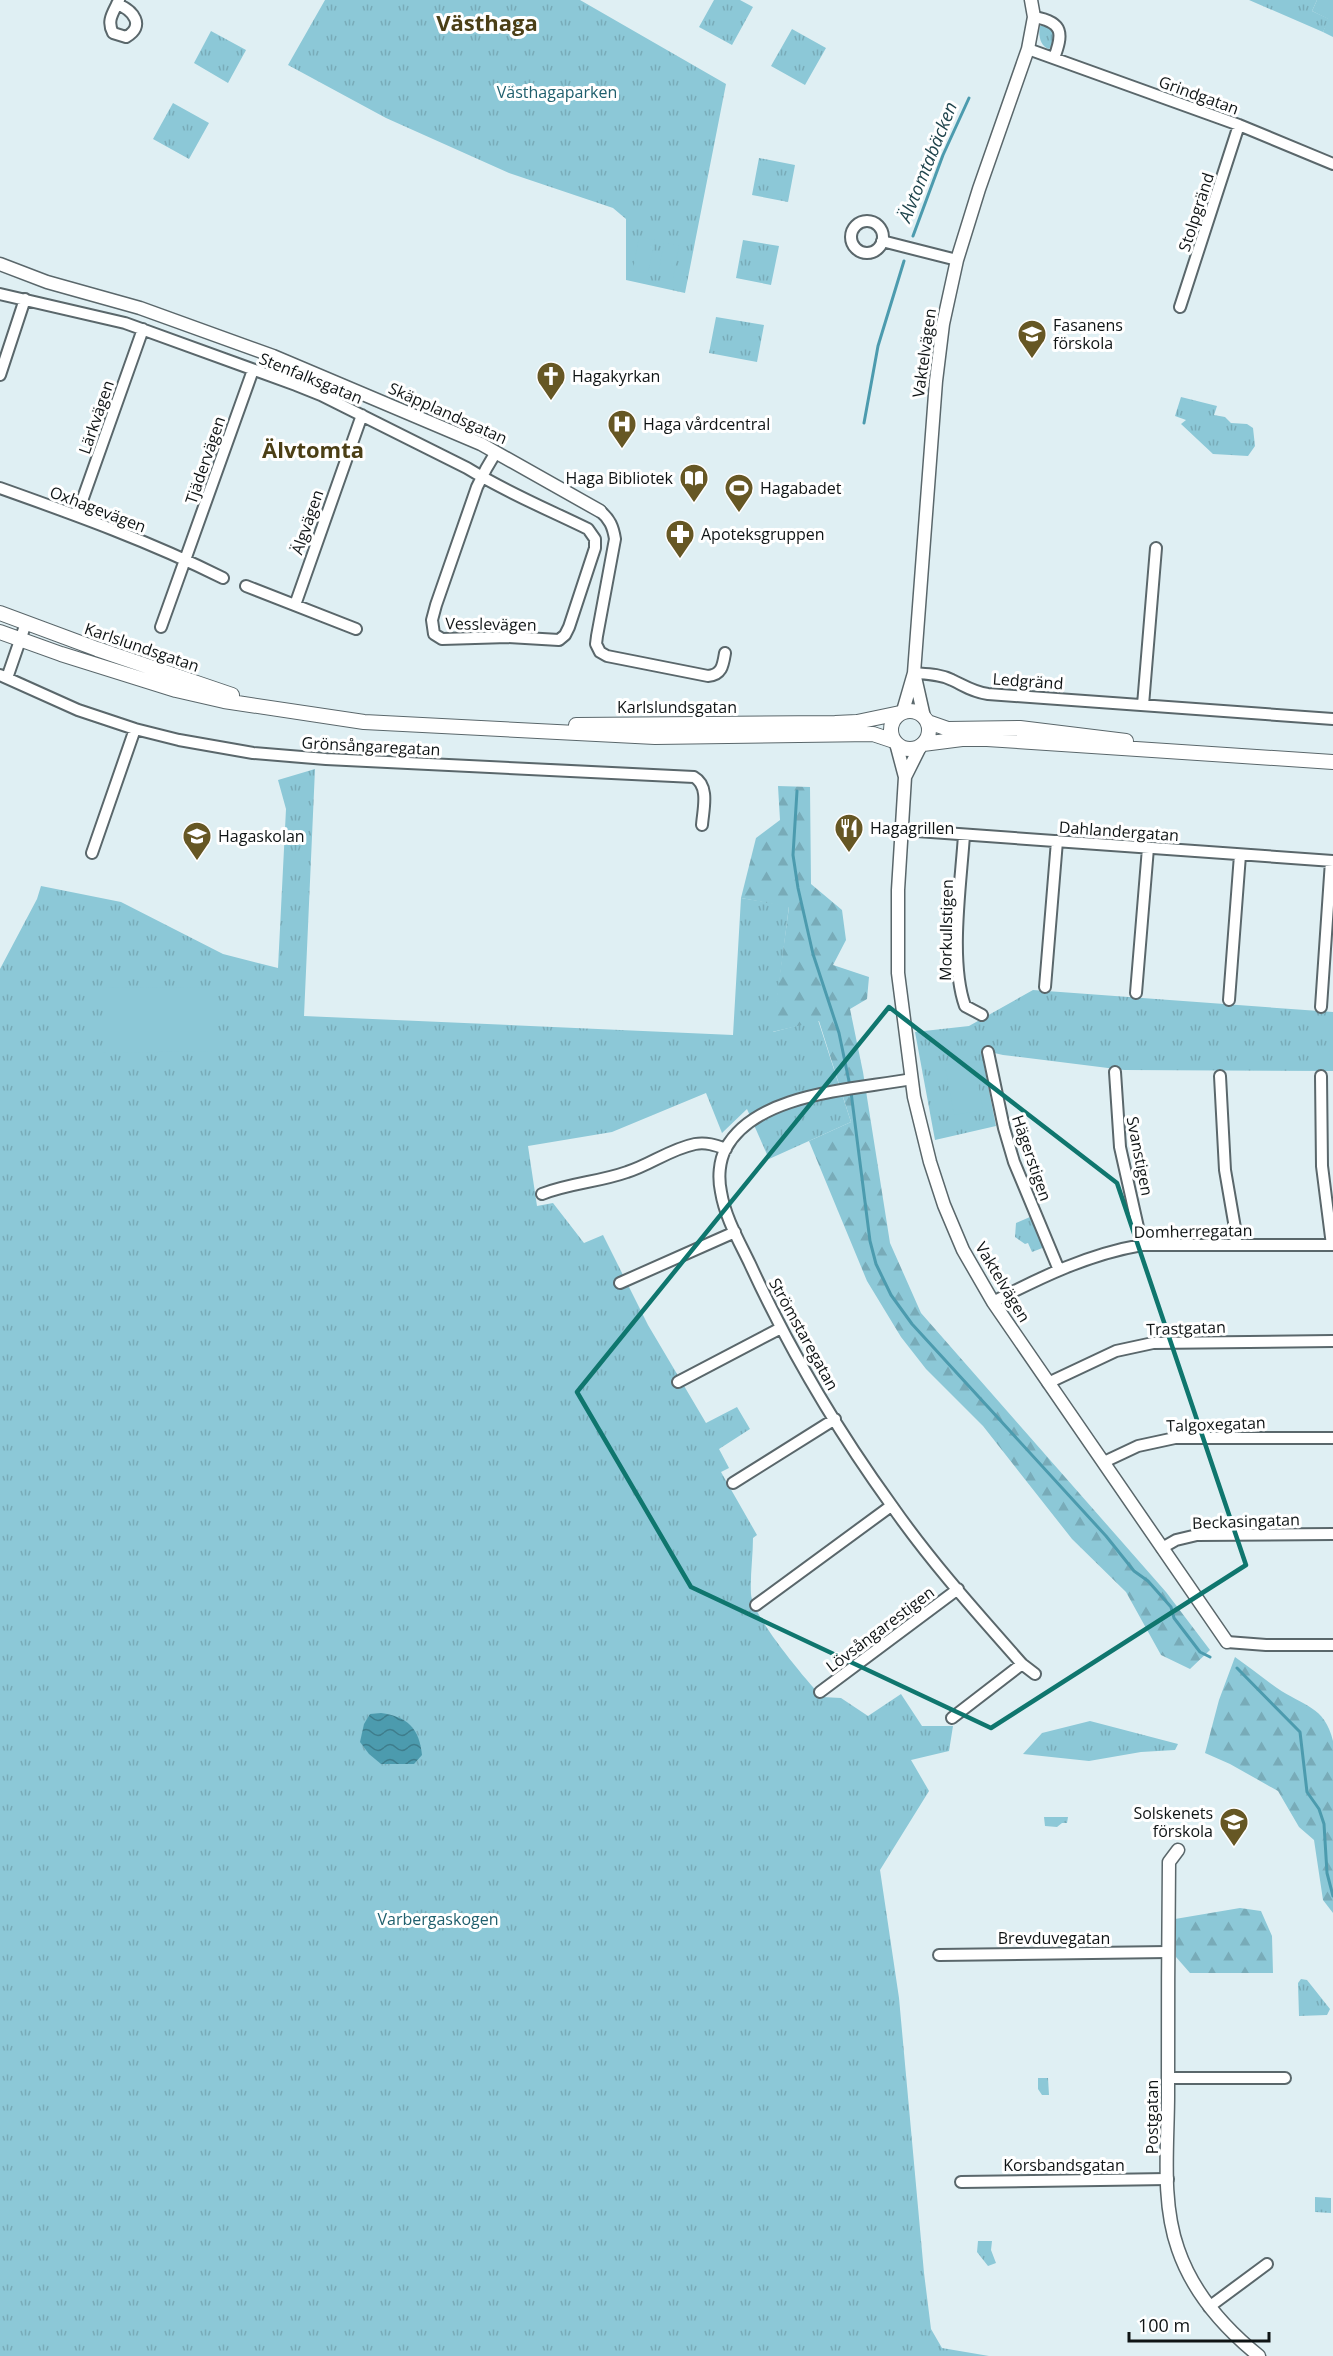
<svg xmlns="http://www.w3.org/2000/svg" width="1333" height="2356" font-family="'Open Sans',sans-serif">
<defs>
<pattern id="grass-tufts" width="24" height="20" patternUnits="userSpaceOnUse" patternTransform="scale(1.5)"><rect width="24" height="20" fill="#8cc8d7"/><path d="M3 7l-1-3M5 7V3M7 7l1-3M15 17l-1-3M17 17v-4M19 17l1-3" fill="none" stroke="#78abb8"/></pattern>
<pattern id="forest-firs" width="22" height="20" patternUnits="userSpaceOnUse" patternTransform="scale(1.5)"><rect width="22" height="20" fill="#8cc8d7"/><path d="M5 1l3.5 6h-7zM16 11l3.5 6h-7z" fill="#78abb8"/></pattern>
<pattern id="water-waves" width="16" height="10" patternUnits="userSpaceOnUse" patternTransform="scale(1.5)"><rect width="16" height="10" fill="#4c9bae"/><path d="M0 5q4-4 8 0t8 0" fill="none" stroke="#3e7d8c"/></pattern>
</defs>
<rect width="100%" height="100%" fill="#dfeff3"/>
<!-- grass -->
<path fill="url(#grass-tufts)" d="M325 0H580L726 84 685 293 626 280V219L613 208 509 173 386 118 288 65Z
M714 0H740L753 7 732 45 699 27Z
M1249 0H1317L1312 11 1329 19 1323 32Z
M1048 25 1055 32 1053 44 1049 49C1040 47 1038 34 1040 26Z
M792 29 826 48 805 85 771 66Z
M211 31 246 50 228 83 194 63Z
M173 103 209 123 189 159 153 139Z
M759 158 795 165 788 202 752 195Z
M743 240 779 246 771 285 736 278Z
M716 317 764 325 757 362 709 353Z
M1181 397 1217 406 1214 415 1225 417 1231 423 1247 424 1253 428 1255 446 1248 456 1213 454 1181 424 1186 420 1175 416Z
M315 769 304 1016 733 1035 741 898 789 906 773 1032 818 1020 851 1122 769 1159 747 1109 722 1133 706 1093 612 1132 528 1146 537 1206 553 1203 584 1243 603 1235 648 1325 706 1423 737 1407 750 1429 719 1449 729 1468 721 1472 757 1535 753 1538C753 1556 750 1576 751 1594 752 1616 806 1680 822 1697L841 1698 868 1716 901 1694 922 1726H953L949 1751 911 1760 929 1791 880 1870 899 1998 924 2273 931 2329 942 2348 989 2356H0V969L37 899 41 886 121 902 223 954 278 968 286 809 278 780Z
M1033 990 1333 1012V1071L1124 1070 1003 1055 981 1050 996 1126 935 1140 915 1032 969 1026Z
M1031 1215 1045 1247 1032 1252 1028 1243 1025 1244 1015 1237 1016 1223 1030 1217Z
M1090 1721 1178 1744 1175 1750 1141 1752 1089 1761 1023 1754 1042 1733Z
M1044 1817H1068L1067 1823H1062L1057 1827 1045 1826Z
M1301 1979 1307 1980 1330 2009 1327 2015 1299 2016 1298 1983Z
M1038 2078H1048L1049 2095H1042L1038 2089Z
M1315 2197 1331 2198V2213L1315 2212Z
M978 2241H992L991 2250 996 2263 988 2266 977 2252Z"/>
<!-- forest -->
<path fill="url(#forest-firs)" d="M778 786 810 787 811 884 842 910 846 940 833 965 869 977 867 999 850 1009 863 1072 890 1243 921 1313 1166 1592 1210 1650 1190 1669 1161 1655 1126 1592 1072 1539 983 1426 926 1369 901 1337 867 1281 809 1141 851 1122 819 1021 772 1032 789 907 741 898 756 838 780 820Z
M1235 1657C1249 1667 1263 1678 1277 1688 1303 1706 1325 1706 1333 1741V1913L1323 1900 1314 1840 1299 1827 1278 1791 1230 1764 1205 1753 1219 1700Z
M1240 1908 1261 1911 1272 1936 1273 1973H1190L1176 1957 1175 1919Z"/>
<!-- garden -->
<path fill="#8cc8d7" d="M1317 0H1333V37L1323 32 1328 19 1312 11Z
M639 237 655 240 648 273 633 270Z
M664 243 679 246 673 278 658 275Z
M214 987V1051L103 1053V988Z
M974 1062 983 1110 954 1115 945 1065Z"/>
<!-- water -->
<path fill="url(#water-waves)" d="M381 1713C408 1717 419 1728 422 1755L414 1764H381L369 1754 360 1742 364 1724 370 1714Z"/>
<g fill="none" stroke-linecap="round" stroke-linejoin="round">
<!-- stream -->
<path stroke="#4c9bae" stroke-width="3" d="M913 236 943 155 969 98
M864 423 878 346 904 261
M797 791 793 855 798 888 813 954 839 1033 850 1086
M851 1092 870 1241 876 1264 891 1295 912 1324 1106 1536 1134 1571 1148 1581 1171 1607 1174 1618 1200 1652 1210 1657
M1237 1668 1300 1732 1307 1792 1319 1809 1324 1824 1327 1873 1333 1896"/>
<!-- minor casing -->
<g stroke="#5a676b" stroke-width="14">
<path id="minor" d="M117 4C133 10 146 26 126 37L113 33C106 20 114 12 119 0
M1034 17C1064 22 1063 34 1054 58
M1028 49 1239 125 1333 164
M851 237a16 16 0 1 1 32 0a16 16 0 1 1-32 0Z
M882 241 957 260
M0 294 125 323 296 385 321 395 467 468C506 492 547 509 588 529L595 539V548L569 627 565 635 559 640 508 637 442 639 434 634 432 620 436 605 477 487C483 474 489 463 496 452
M1180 307 1239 125
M0 375 25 299
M0 488C76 515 151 542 223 578
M600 511C610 519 613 527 615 539L597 636 596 644 600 652 607 656 708 676C722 675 723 665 725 653
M77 515 143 329
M246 586 356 629
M295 605 362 415
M161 627 253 370
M914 673C927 674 940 674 952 680 965 686 973 692 988 694L1333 719
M0 675 78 710 135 729 179 740 253 753 326 759 694 777C710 786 703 810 702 825
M7 678 26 623
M1143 705 1156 548
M903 830 1333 861
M964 835C961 883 949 961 965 1006L982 1015
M92 853 135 729
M1045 987 1057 841
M1136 993 1148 848
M1229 1000 1240 855
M1321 1007 1331 861
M988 1052 1004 1128 1014 1162 1059 1270
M1115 1072 1120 1147 1142 1245
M1220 1076 1225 1170 1235 1228 1236 1244
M1321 1076 1322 1166 1332 1245
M911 1079C855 1090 757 1092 726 1148 719 1161 718 1178 721 1192 725 1217 739 1241 750 1264 789 1349 837 1430 892 1506 931 1562 977 1613 1022 1664L1035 1674
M542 1194C570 1183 599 1182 627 1172 650 1165 670 1149 695 1144 706 1142 715 1145 726 1149
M620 1283 735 1232
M993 1302C1041 1277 1089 1254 1142 1245H1333
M678 1382 781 1328
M1048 1383 1116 1351 1153 1343 1333 1341
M1104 1462 1138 1446 1175 1438H1333
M733 1483 835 1419
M1162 1548 1176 1540 1197 1535 1333 1534
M756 1605 891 1506
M1227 1642 1266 1645H1333
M820 1692 958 1589
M952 1718 1022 1664
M939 1955 1168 1952
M1168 2078H1285
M961 2182 1168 2179
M1209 2307 1267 2264"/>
</g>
<!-- tertiary casing -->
<g stroke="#5a676b" stroke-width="15">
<path id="tertiary" d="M0 264 47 282 140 308 273 356 481 444 600 511
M915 677 924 717
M903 711 914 673 936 381 943 324 957 260 979 189 1028 49 1034 17 1031 0
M896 743 905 777 898 890V973L914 1097 930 1162 944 1205 963 1250 993 1302 1227 1642
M905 777 921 745
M1178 1850 1169 1862C1168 1940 1168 2017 1168 2095 1168 2145 1161 2201 1178 2249 1193 2293 1223 2327 1259 2356"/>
</g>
<!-- secondary casing -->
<g stroke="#5a676b" stroke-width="16">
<path id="secondary" d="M0 613 97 649 232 695
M0 632 61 654 176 690 224 701 364 722 655 737 873 734 894 741
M891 730a19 19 0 1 1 38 0a19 19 0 1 1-38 0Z
M928 722 948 729 1020 728 1126 741
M576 725 835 723 857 722 900 713
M923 744 962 739H987L1333 762"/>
</g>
<!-- minor -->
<use href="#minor" stroke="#fff" stroke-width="10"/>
<!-- tertiary -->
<use href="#tertiary" stroke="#fff" stroke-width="12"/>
<!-- secondary -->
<use href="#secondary" stroke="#fff" stroke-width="14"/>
</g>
<!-- marked area -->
<path fill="none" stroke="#0f766e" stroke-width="4.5" stroke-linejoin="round" d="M889 1007 1117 1183 1246 1565 991 1728 691 1587 577 1392Z"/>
<!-- icons -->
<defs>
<g id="school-pin" transform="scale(1.5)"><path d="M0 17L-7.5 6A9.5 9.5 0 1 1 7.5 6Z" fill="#665724" stroke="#fff"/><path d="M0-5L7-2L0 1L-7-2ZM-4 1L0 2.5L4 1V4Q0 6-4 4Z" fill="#fff"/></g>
<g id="church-pin" transform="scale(1.5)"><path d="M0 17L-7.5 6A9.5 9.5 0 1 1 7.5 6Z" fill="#665724" stroke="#fff"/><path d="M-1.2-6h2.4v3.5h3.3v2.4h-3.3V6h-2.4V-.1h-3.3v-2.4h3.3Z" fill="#fff"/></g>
<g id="hospital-pin" transform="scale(1.5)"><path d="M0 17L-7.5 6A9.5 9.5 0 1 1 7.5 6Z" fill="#665724" stroke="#fff"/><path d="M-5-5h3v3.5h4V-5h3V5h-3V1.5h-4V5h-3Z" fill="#fff"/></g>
<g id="library-pin" transform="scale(1.5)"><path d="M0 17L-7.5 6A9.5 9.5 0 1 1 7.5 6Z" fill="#665724" stroke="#fff"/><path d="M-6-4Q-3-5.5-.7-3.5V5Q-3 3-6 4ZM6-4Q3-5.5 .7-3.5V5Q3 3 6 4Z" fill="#fff"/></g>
<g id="stadium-pin" transform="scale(1.5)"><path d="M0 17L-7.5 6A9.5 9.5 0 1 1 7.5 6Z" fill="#665724" stroke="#fff"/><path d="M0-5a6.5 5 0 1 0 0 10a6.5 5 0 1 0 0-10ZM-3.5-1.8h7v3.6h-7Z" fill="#fff"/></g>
<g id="pharmacy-pin" transform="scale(1.5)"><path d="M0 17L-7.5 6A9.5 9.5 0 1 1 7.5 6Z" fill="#665724" stroke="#fff"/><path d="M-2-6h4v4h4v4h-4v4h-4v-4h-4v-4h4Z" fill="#fff"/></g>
<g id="restaurant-pin" transform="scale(1.5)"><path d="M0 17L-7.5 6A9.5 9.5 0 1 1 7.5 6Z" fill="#665724" stroke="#fff"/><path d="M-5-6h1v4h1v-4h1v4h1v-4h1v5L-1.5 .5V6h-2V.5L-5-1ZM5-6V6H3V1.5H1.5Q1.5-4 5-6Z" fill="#fff"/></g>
</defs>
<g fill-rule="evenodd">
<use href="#school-pin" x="1032" y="334"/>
<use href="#church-pin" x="551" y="376"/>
<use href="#hospital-pin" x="622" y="424"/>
<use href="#library-pin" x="694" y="478"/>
<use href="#stadium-pin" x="739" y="488"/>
<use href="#pharmacy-pin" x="680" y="534"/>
<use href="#restaurant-pin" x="849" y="828"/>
<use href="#school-pin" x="197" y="836"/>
<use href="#school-pin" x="1234" y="1822"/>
</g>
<g text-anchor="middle" stroke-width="6" stroke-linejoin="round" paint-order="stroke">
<!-- park labels -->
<g font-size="16" fill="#1f5f6d" stroke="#fff">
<text x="557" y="98">Västhagaparken</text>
<text x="438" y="1925">Varbergaskogen</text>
</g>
<!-- street labels -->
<g font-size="16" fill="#0f1415" stroke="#fff">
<text transform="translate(1199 95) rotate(20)" y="6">Grindgatan</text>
<text transform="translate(1196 212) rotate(-72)" y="6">Stolpgränd</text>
<text transform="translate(924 353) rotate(-82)" y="6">Vaktelvägen</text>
<text transform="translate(311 378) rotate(22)" y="6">Stenfalksgatan</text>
<text transform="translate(448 413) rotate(24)" y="6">Skäpplandsgatan</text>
<text transform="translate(96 417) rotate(-71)" y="6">Lärkvägen</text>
<text transform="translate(205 460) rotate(-71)" y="6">Tjädervägen</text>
<text transform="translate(98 509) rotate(21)" y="6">Oxhagevägen</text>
<text transform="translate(307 522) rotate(-71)" y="6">Älgvägen</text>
<text transform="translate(491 624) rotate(1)" y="6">Vesslevägen</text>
<text transform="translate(142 647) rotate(19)" y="6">Karlslundsgatan</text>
<text transform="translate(1028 681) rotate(4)" y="6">Ledgränd</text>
<text x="677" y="713">Karlslundsgatan</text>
<text transform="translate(371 746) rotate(3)" y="6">Grönsångaregatan</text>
<text transform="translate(1119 831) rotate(4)" y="6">Dahlandergatan</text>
<text transform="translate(946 930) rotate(-89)" y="6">Morkullstigen</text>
<text transform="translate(1140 1156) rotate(79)" y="6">Svanstigen</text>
<text transform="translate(1032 1158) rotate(71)" y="6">Hägerstigen</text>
<text transform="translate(1193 1231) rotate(-1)" y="6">Domherregatan</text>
<text transform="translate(1003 1282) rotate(59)" y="6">Vaktelvägen</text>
<text transform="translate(1186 1328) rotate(-2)" y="6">Trastgatan</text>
<text transform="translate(804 1334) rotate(61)" y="6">Strömstaregatan</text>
<text transform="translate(1216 1424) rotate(-2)" y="6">Talgoxegatan</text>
<text transform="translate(1246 1521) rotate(-2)" y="6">Beckasingatan</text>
<text transform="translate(880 1629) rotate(-37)" y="6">Lövsångarestigen</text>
<text x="1054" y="1944">Brevduvegatan</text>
<text transform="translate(1152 2117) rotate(-90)" y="6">Postgatan</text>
<text x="1064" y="2171">Korsbandsgatan</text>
</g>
<!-- poi labels -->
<g font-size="16" fill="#0f1415" stroke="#fff" text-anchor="start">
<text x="1053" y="331">Fasanens<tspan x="1053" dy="18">förskola</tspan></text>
<text x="572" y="382">Hagakyrkan</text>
<text x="643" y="430">Haga vårdcentral</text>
<text x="673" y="484" text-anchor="end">Haga Bibliotek</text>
<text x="760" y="494">Hagabadet</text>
<text x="701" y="540">Apoteksgruppen</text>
<text x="870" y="834">Hagagrillen</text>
<text x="218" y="842">Hagaskolan</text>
<text x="1213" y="1819" text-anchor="end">Solskenets<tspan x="1213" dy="18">förskola</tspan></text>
</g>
<!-- water labels -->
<g font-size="18" font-style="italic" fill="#1f444c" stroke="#fff">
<text transform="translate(928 162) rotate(-68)" y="6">Älvtomtabäcken</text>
</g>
<!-- district labels -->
<g font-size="22" font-weight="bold" fill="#4b3f16" stroke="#fff">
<text x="487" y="31">Västhaga</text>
<text x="313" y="458">Älvtomta</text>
</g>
</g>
<!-- scale -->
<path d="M1129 2332v9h140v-9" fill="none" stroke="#0f1415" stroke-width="3"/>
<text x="1138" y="2332" font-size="18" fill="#0f1415" stroke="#ffffff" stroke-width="4.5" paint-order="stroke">100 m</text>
</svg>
